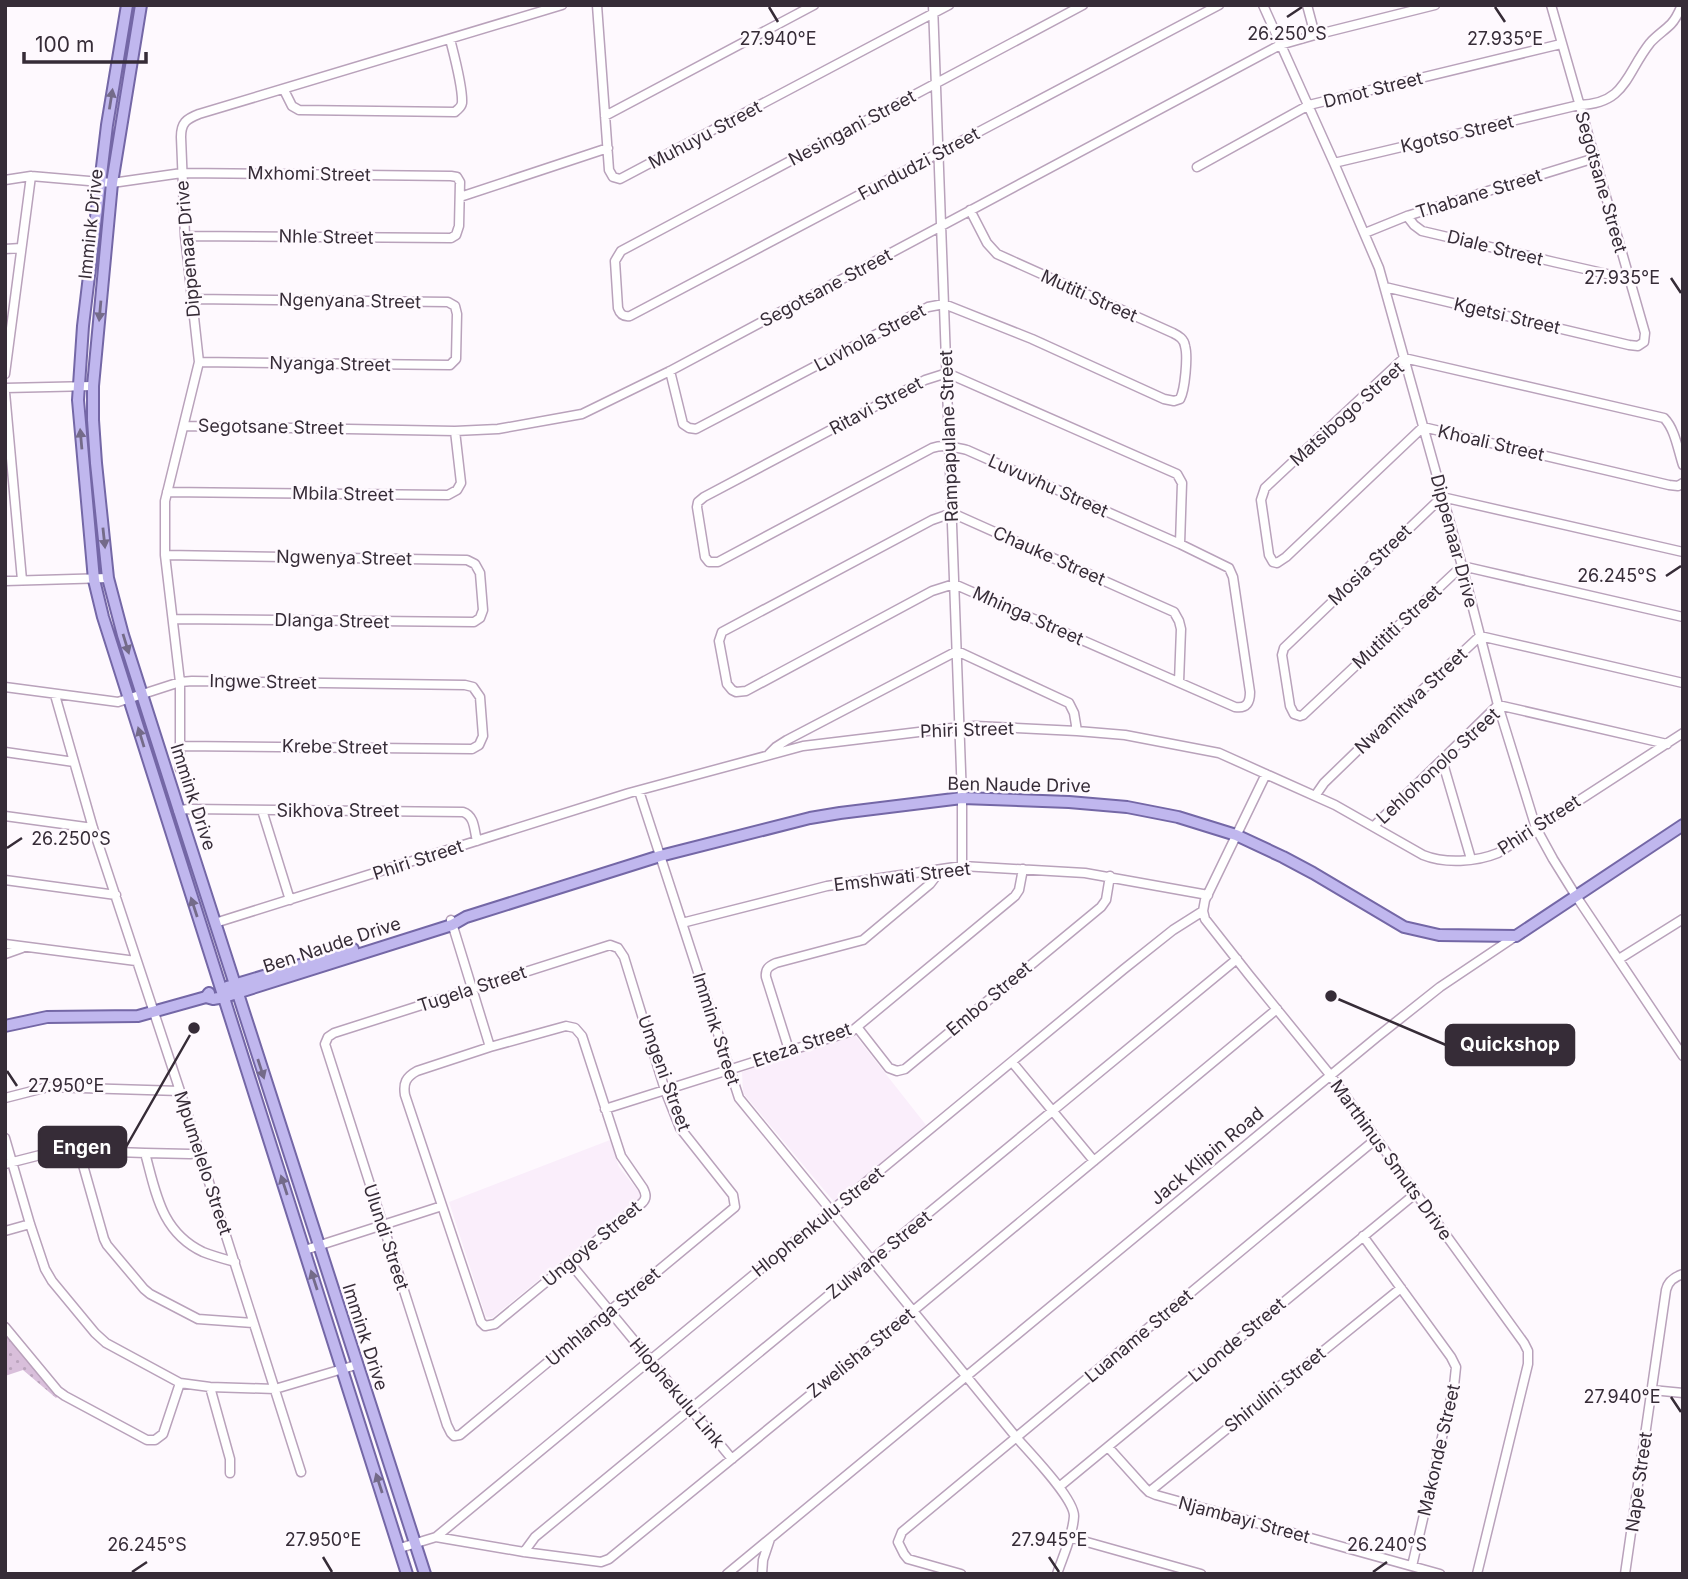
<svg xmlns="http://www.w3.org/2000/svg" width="1688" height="1579" font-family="Inter,sans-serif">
<defs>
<pattern id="park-dots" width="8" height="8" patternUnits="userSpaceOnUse" patternTransform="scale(1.75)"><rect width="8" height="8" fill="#d9bfdb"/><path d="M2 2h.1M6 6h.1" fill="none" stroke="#bba4bd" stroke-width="1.8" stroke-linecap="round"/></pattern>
</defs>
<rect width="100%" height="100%" fill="#fef9fe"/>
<!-- built -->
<path fill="#faeefb" d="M855 1035 926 1125 835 1203 743 1093 742 1072Z
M610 1140 619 1167 639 1192 640 1197 492 1318 486 1317 449 1202Z"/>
<!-- park -->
<path fill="url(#park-dots)" d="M5 1333 59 1395 56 1398 23 1370 5 1376Z"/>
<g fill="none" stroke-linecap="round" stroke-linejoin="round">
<!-- minor casing -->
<g stroke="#b9a2bb" stroke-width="11">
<path id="minor" d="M597 5 609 170 613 177 620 179 949 5
M933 5 962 798V866
M1083 5 621 251 615 261 618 308C620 314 623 317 630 316L1219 5
M1263 5 1334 163 1379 268 1462 566 1498 705 1536 828 1553 859 1576 896 1683 1056
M1307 5 1315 35
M284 90 292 106 299 110 455 112C459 108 461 108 462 103 463 87 454 55 450 39
M605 116 814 5
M1334 163 1579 105C1626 104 1626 73 1650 43 1656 36 1664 31 1671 24 1676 19 1679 12 1682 5
M1197 167 1309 105 1561 44
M5 180 31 176 112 183 182 173 451 176 457 177 460 182 459 226 456 235 451 238 185 236
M460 197 608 148
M1407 216 1414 225 1422 231 1554 262 1629 279
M1365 233 1407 216 1595 158
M5 249 21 248
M1385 287 1629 345 1638 346 1644 342 1645 333 1551 5
M192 299 448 302 455 306 457 314 456 359 450 365 199 362
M670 371 683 424 689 428 696 429 928 307 944 304 1032 339 1164 399 1174 401 1180 399C1185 390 1188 356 1185 346 1184 339 1179 336 1173 333L997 254 987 243 970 210
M5 374 31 176
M5 388 93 386
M5 392 22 580
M184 426 455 431 498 429 582 414 670 371 1280 45 1315 35 1435 5
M1683 465C1678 450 1675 429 1664 418L1404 358 1265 488 1261 500 1269 555 1273 562 1277 563 1286 557 1423 427 1669 485 1678 486 1683 483
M167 492 448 495 457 490 461 483 455 431
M1683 552 1442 497 1284 648 1282 655 1290 706 1294 714 1300 716 1303 715 1462 566 1683 617
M165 555 467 560 475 564 480 573 483 610 480 618 474 622 173 619
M5 581 108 578
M1179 682 1181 629 1179 621 1174 612 952 513 932 520 722 632 719 641 727 684 732 690 736 692 746 691 932 591 954 584 1235 707C1247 709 1250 702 1250 692L1233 577 1229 568 1180 544 967 450C954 447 944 444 932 448L718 562H709L705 557 697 507 698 502 704 497 925 380 947 373 1177 474 1182 483 1180 544
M5 687 118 702 180 682 192 681 465 685 473 687 480 697 483 736 479 745 472 749 180 746
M55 695 93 828 180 1091 301 1472
M5 752 74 762
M769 754 776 747 787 740 957 651 1069 703 1074 713 1077 731
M1442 760 1471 859
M180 769V682L165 555V501L199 362 185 236 181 137C181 123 186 119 199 114L562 5
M1266 774 1205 900 1203 911 1205 919 1249 975 1331 1076 1524 1343 1528 1351V1364L1477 1574
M639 791 739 1098 1016 1437C1029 1452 1074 1498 1074 1516 1073 1535 1063 1556 1057 1574
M1315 796 1324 783 1358 750 1480 636 1683 683
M178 810 190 809 463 812C475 816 474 830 477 841
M262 810 290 900
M5 816 93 828
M1374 826 1498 705 1667 744
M5 880 116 895
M451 920 490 1047
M215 923 629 793 803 746 960 727 975 726 1077 731 1125 735 1219 753 1335 805 1423 855C1445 864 1476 862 1498 853L1683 733
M682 923 827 886 962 866 1085 873 1208 895
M5 944 136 961
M610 945 618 948 624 957 665 1090 680 1128 733 1195 735 1207 460 1435 454 1436 451 1433 447 1425 325 1044 328 1037 334 1033Z
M5 954 22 948
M1619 959 1683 919
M566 1026 575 1028 582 1036 621 1156 643 1188C646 1194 647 1198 642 1203L495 1324 485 1326 481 1322 405 1095C403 1083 406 1077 417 1071L490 1047Z
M857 1027 889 1068 897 1071 905 1069 1101 907 1106 900 1110 876
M789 1050 766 977C765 969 769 966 776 963L863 940 930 884 940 871
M1012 1062 1094 1161
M5 1098 48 1087 180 1091
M605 1109 852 1031 1015 896 1019 890 1023 869
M5 1138 30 1224 45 1269 52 1281 95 1333 106 1343 180 1383 210 1387 275 1389 356 1365
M79 1151 104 1239 107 1245 144 1289 150 1294 198 1319 253 1323
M145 1153C156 1193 161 1232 203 1252 213 1256 224 1259 235 1262
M5 1164 60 1150 145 1153 190 1154 200 1152
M5 1231 30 1224
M1363 1236 1451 1357 1456 1367 1454 1386 1412 1566
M305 1250 442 1206
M570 1263 732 1459
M5 1327 58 1391 65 1396 147 1440H155L163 1434 180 1383
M210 1387 230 1459V1473
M1652 1390 1683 1393
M1108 1447 1144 1487 1149 1492 1156 1495 1440 1574
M1059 1487 1415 1194
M1149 1492 1401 1288
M436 1537 1124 969 1173 930 1203 911
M1069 1537 1201 1574
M400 1548 436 1537 524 1552 601 1562 609 1559 913 1311 1277 1009
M524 1552 535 1537 1237 959
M727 1574 1377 1037 1440 987 1516 936
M762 1574 763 1560 770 1539
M961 1574 908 1559 904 1554 898 1542 902 1532 1376 1139
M1625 1574 1666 1290C1668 1281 1674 1277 1683 1274"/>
</g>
<!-- major casing -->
<g stroke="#7467a6" stroke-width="14">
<path id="major" d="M127 5 107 125 83 326 78 400 94 580 103 617 407 1574
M141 5 112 183 93 386V420L96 463 108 578 123 635C223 948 322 1261 425 1574
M227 987 353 949
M206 997 213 999 224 997 452 925 466 917 660 856 810 818 840 813 962 798 1069 802 1127 807 1178 817 1236 835 1283 857 1313 873 1404 927 1439 935 1516 936 1683 825
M5 1026 47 1017 138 1016 206 997 209 993"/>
</g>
<!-- minor -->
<use href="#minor" stroke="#fff" stroke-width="8"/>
<!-- major -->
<use href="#major" stroke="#c0b7ee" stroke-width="10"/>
</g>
<!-- one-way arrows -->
<defs><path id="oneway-solid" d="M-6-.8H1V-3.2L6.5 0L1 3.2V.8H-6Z" transform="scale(1.75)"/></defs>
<g fill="#746b89">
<use href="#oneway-solid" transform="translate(111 99) rotate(-81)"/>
<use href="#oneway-solid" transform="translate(100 311) rotate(95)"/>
<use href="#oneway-solid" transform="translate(81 439) rotate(-95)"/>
<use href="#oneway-solid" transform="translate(104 538) rotate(84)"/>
<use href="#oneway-solid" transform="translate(126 644) rotate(73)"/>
<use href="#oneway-solid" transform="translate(141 737) rotate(-107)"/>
<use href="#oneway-solid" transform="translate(194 907) rotate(-108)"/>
<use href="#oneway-solid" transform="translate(261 1069) rotate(72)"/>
<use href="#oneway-solid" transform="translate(284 1185) rotate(-108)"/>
<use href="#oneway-solid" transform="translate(314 1280) rotate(-108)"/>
<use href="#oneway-solid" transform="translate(379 1483) rotate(-108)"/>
</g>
<!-- ticks -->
<path fill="none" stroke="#362c37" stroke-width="2.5" d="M769 7 778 22M1495 7 1505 22M1287 17 1302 7M1671 278 1681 293M1666 576 1681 566M7 848 22 838M7 1071 17 1086M1671 1397 1681 1412M323 1557 332 1572M1049 1557 1059 1572M132 1572 147 1562M1373 1572 1387 1562"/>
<g text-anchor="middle" stroke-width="5" stroke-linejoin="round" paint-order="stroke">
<!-- street labels -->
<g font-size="18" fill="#362c37" stroke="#fef9fe">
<text transform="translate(1373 90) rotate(-14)" y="6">Dmot Street</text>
<text transform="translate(852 128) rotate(-28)" y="6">Nesingani Street</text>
<text transform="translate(1457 134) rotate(-13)" y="6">Kgotso Street</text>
<text transform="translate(705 135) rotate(-28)" y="6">Muhuyu Street</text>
<text transform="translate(919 164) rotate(-28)" y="6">Fundudzi Street</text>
<text transform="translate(309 174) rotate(1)" y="6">Mxhomi Street</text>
<text transform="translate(1601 182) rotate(74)" y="6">Segotsane Street</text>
<text transform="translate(1479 194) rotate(-17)" y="6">Thabane Street</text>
<text transform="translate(91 224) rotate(-84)" y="6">Immink Drive</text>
<text transform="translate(326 237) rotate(1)" y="6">Nhle Street</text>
<text transform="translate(1495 248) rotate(14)" y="6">Diale Street</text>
<text transform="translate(188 249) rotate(-95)" y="6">Dippenaar Drive</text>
<text transform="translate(826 288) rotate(-28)" y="6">Segotsane Street</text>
<text transform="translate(1089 296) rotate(24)" y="6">Mutiti Street</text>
<text transform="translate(350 301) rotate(1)" y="6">Ngenyana Street</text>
<text transform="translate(1507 316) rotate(13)" y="6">Kgetsi Street</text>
<text transform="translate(870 338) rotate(-28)" y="6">Luvhola Street</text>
<text transform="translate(330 364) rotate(1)" y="6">Nyanga Street</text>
<text transform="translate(876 406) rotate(-28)" y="6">Ritavi Street</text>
<text transform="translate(1347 414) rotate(-42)" y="6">Matsibogo Street</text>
<text transform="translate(271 427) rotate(1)" y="6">Segotsane Street</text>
<text transform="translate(949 436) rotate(-92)" y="6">Rampapulane Street</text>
<text transform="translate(1491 443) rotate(13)" y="6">Khoali Street</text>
<text transform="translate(1048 486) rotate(24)" y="6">Luvuvhu Street</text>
<text transform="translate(343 494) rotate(1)" y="6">Mbila Street</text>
<text transform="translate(1454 541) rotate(75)" y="6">Dippenaar Drive</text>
<text transform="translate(1049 556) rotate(24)" y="6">Chauke Street</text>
<text transform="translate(344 558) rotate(1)" y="6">Ngwenya Street</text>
<text transform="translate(1370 565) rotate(-44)" y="6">Mosia Street</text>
<text transform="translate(1028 616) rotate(24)" y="6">Mhinga Street</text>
<text transform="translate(332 621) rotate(1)" y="6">Dlanga Street</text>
<text transform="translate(1397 627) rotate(-43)" y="6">Mutititi Street</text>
<text transform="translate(263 682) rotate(1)" y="6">Ingwe Street</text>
<text transform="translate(1411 701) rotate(-43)" y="6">Nwamitwa Street</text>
<text transform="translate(967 730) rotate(-2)" y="6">Phiri Street</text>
<text transform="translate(335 747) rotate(1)" y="6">Krebe Street</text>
<text transform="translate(1438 766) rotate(-43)" y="6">Lehlohonolo Street</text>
<text transform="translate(1019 785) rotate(1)" y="6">Ben Naude Drive</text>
<text transform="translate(193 797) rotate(72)" y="6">Immink Drive</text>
<text x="338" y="817">Sikhova Street</text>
<text transform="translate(1539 825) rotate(-33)" y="6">Phiri Street</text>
<text transform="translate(418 860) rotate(-18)" y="6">Phiri Street</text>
<text transform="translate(902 877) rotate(-7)" y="6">Emshwati Street</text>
<text transform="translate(332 945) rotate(-18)" y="6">Ben Naude Drive</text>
<text transform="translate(472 989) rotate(-18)" y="6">Tugela Street</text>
<text transform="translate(989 999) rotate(-40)" y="6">Embo Street</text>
<text transform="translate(716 1029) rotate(72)" y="6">Immink Street</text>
<text transform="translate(802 1045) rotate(-19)" y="6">Eteza Street</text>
<text transform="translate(664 1073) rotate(70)" y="6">Umgeni Street</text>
<text transform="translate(1207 1156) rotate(-40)" y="6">Jack Klipin Road</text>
<text transform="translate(1391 1160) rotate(54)" y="6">Marthinus Smuts Drive</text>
<text transform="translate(203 1163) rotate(72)" y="6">Mpumelelo Street</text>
<text transform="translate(818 1222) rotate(-39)" y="6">Hlophenkulu Street</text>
<text transform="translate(386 1237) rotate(72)" y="6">Ulundi Street</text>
<text transform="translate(592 1244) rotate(-40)" y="6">Ungoye Street</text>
<text transform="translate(879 1255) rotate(-39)" y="6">Zulwane Street</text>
<text transform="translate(603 1317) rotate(-40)" y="6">Umhlanga Street</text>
<text transform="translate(1139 1336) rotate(-40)" y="6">Luaname Street</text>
<text transform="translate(365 1337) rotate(72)" y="6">Immink Drive</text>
<text transform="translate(1237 1340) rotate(-40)" y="6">Luonde Street</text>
<text transform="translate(861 1353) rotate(-39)" y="6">Zwelisha Street</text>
<text transform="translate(1275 1390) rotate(-39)" y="6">Shirulini Street</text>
<text transform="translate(677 1393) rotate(50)" y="6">Hlophekulu Link</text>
<text transform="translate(1439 1450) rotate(-77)" y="6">Makonde Street</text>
<text transform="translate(1639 1482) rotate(-82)" y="6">Nape Street</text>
<text transform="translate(1244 1520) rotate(15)" y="6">Njambayi Street</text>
</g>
</g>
<g font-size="18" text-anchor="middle" fill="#362c37" stroke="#fef9fe" stroke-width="5" stroke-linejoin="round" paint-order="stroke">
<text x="1287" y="40">26.250°S</text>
<text x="778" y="45">27.940°E</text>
<text x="1505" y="45">27.935°E</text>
<text x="1622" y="284">27.935°E</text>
<text x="1617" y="582">26.245°S</text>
<text x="71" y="845">26.250°S</text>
<text x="66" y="1092">27.950°E</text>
<text x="1622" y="1403">27.940°E</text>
<text x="323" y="1546">27.950°E</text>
<text x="1049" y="1546">27.945°E</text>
<text x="147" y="1551">26.245°S</text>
<text x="1387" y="1551">26.240°S</text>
</g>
<!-- callouts -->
<path fill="none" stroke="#362c37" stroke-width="2.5" d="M1331 996L1446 1045M194 1028L126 1147"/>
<g fill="#362c37" stroke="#fef9fe" stroke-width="2.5">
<circle cx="1331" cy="996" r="7"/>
<circle cx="194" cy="1028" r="7"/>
</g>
<g fill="#362c37" stroke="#362c37" stroke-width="2.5">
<rect x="1446" y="1025" width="128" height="40" rx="7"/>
<rect x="39" y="1127" width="87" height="40" rx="7"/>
</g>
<g font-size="19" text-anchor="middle" font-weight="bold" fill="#fff">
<text x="1510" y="1051">Quickshop</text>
<text x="82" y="1154">Engen</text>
</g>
<!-- border -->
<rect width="1688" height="1579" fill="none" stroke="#362c37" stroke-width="14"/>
<!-- scale -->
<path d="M24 52v10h122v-10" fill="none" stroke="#362c37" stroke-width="3.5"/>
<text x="35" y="52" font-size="21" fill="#362c37" stroke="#fef9fe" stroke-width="5" paint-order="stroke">100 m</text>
</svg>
